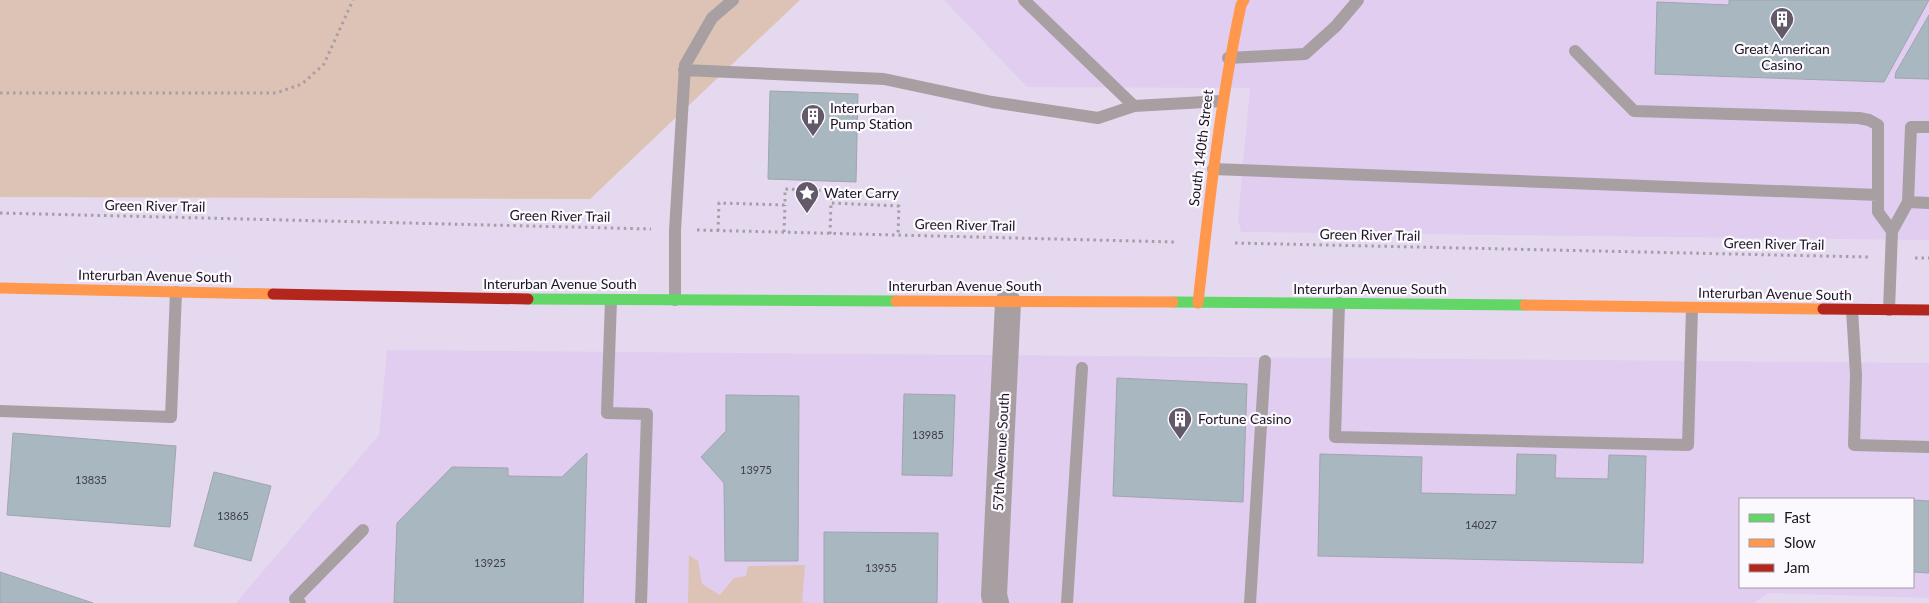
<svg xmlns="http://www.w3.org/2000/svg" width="1929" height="603" font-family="Lato,sans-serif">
<rect width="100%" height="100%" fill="#e4d9ee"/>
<!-- built -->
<path fill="#e0cdf0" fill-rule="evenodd" d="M944 0H1929V240L1241 232 1238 219 1250 88 1027 87Z
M387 350 1929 363V598L1769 593 1754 603H236L379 435ZM1740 499H1913V587H1740Z"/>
<!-- green -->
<path fill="#ddc3b5" d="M0 0H800L590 199 0 197Z
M689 555 698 561 702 584 720 595 734 578 746 576 748 566 805 565 802 602 809 603H688Z"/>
<!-- building -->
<path fill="#a8b7c0" stroke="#a0a5ae" d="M1729 0H1929L1884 82 1655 74 1657 2 1729 5Z
M1929 15V79L1895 78 1896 72Z
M770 91 858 94 856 182 768 179Z
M1117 378 1247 384 1243 502 1113 496Z
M904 394 955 395 952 476 902 475Z
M726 395 799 396 798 561H725L724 483 701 457 726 431Z
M13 433 176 446 170 527 7 515Z
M587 453 583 603H394L397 523 452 467 508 468V476L562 477Z
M1320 454 1422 457 1421 493 1516 495 1517 454 1556 455 1555 478 1608 479 1609 455 1646 456 1643 563 1318 556Z
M214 472 271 486 251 561 194 546Z
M1913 500 1929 501V573L1913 572Z
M824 532 938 533 937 603H824Z
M0 572 93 603H0Z"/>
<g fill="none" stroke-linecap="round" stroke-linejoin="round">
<!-- path -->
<path stroke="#a69ea6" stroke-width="3" stroke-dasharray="2.5 4" stroke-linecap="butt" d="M0 93H276L302 84 324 64 353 0
M0 213 651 229
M697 230 1174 242
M718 231 719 203 785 205V189L831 191V203L899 206 898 235
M784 232 785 205
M830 234 831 203
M1235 243 1868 257
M1915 258H1929"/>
<!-- lane -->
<path stroke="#a89fa3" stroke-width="12" d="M1024 0 1134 106 1222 101
M1575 51 1634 111 1859 118 1869 120 1878 125V212L1892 231
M1228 58 1305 54 1336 26 1358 0
M684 70 884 79 992 102 1098 118 1134 106
M1929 127H1911L1908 202 1929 203
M1213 169 1878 195
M611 300 607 413 647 414 641 603
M675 300V230L685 65 712 18 733 0
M1339 303 1335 437 1688 445 1692 308
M1852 310 1856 375 1854 445 1929 447
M1889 310 1892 231 1908 202
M0 411 171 417 176 292
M300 603 295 599 363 530
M1067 603 1082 368
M1250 603 1265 361"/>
<!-- street -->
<path stroke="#a89fa3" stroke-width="26" d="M996 603 994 595 1008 302"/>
<!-- fast -->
<path stroke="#63d668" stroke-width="11" d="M528 299 896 301
M1173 302 1525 305"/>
<!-- slow -->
<path stroke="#ff974d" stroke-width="11" d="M0 288 273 294
M896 301 1173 302
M1198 303C1209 203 1220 103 1241 5L1244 0
M1525 305 1823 309"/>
<!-- jam -->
<path stroke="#b3261e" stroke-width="11" d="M273 294 528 299
M1823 309 1929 310"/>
</g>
<!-- icons -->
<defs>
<g id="building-pin" transform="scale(1.25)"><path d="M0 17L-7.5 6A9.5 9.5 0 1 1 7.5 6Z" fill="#625969" stroke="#fcf9fe"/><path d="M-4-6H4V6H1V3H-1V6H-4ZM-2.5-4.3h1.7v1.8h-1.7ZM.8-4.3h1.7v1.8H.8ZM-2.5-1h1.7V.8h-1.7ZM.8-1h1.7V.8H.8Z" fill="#fff"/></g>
<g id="sight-pin" transform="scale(1.25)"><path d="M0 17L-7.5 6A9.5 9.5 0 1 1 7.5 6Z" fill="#625969" stroke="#fcf9fe"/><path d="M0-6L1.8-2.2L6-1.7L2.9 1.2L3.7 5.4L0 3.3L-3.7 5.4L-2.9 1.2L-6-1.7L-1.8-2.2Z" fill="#fff"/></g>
</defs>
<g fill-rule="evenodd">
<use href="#building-pin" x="1782" y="19"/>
<use href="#building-pin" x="813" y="116"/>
<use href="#sight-pin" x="807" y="193"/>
<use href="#building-pin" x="1180" y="419"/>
</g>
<g text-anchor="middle" stroke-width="4.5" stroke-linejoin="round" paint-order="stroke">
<!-- number labels -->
<g font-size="11" fill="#3f3d4a">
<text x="928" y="439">13985</text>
<text x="756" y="474">13975</text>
<text x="91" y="484">13835</text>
<text x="233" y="520">13865</text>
<text x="1481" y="529">14027</text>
<text x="490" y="567">13925</text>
<text x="881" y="572">13955</text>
</g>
<!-- poi labels -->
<g font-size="14" fill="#1c1422" stroke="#fcf9fe" text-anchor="start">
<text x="1782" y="54" text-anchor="middle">Great American<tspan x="1782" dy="16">Casino</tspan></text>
<text x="830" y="113">Interurban<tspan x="830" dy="16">Pump Station</tspan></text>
<text x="824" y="198">Water Carry</text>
<text x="1198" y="424">Fortune Casino</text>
</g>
<!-- street labels -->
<g font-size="14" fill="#1c1422" stroke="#fcf9fe">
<text transform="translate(1201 148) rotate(-83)" y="5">South 140th Street</text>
<text transform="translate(155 206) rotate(1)" y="5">Green River Trail</text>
<text transform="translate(560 216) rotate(1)" y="5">Green River Trail</text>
<text transform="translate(965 225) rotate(1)" y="5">Green River Trail</text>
<text transform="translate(1370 235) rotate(1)" y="5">Green River Trail</text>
<text transform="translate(1774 244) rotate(1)" y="5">Green River Trail</text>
<text transform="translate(155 276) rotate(1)" y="5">Interurban Avenue South</text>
<text x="560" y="289">Interurban Avenue South</text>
<text x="965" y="291">Interurban Avenue South</text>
<text x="1370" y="294">Interurban Avenue South</text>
<text transform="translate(1775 294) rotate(1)" y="5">Interurban Avenue South</text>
<text transform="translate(1001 452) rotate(-87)" y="5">57th Avenue South</text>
</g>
</g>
<!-- legend -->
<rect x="1739" y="498" width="175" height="90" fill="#fcf9fe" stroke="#a29da6"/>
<rect x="1749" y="514" width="25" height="8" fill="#63d668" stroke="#a29da6"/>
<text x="1784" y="523" font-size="15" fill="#1c1422">Fast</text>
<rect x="1749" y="539" width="25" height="8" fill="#ff974d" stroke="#a29da6"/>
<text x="1784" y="548" font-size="15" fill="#1c1422">Slow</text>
<rect x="1749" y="564" width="25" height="8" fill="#b3261e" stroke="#a29da6"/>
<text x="1784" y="573" font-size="15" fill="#1c1422">Jam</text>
</svg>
